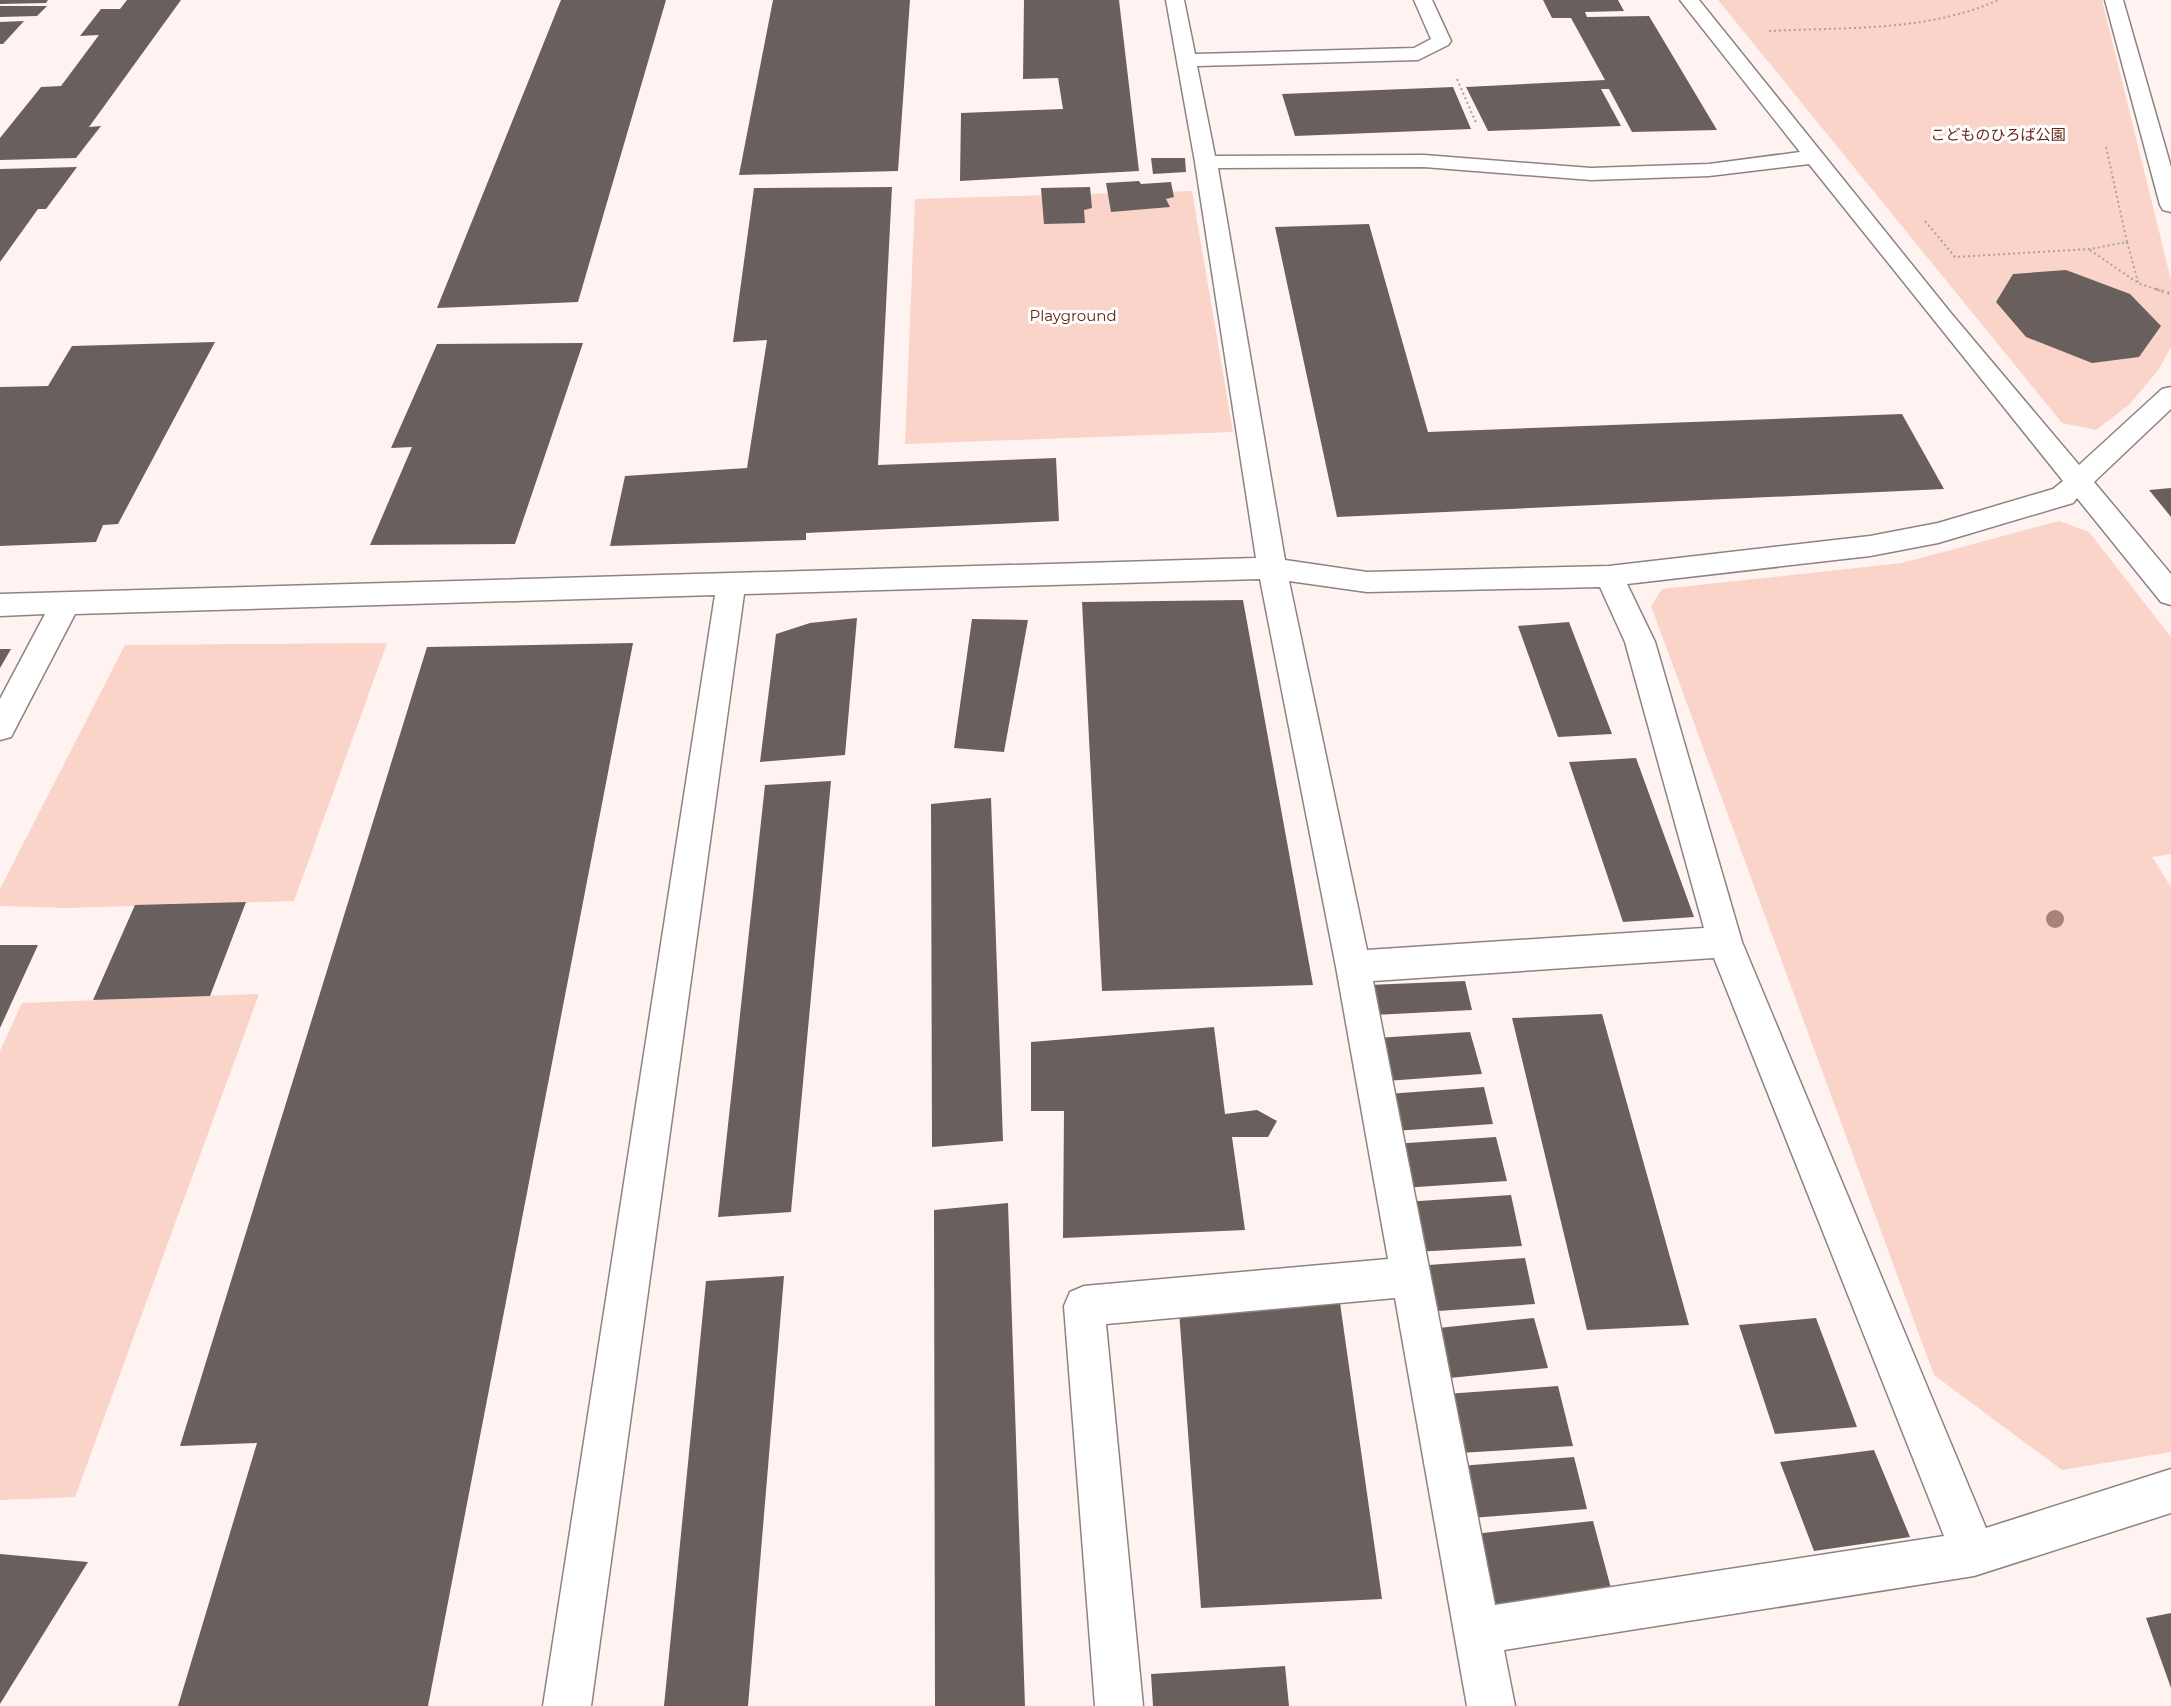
<svg xmlns="http://www.w3.org/2000/svg" width="2171" height="1706" font-family="Montserrat,'Noto Sans JP',sans-serif">
<rect width="100%" height="100%" fill="#fef3f0"/>
<!-- green -->
<path fill="#fad3c9" d="M1718 0H2102L2171 280V347L2159 369 2130 404 2096 430 2062 423Z
M1192 191 1233 432 905 444 915 199Z
M2059 521 2089 532 2171 637V854L2152 857 2171 887V1452L2062 1470 1934 1375 1651 606 1662 589 1902 563Z
M387 643 294 901 67 908 0 906V889L125 645Z
M259 994 75 1497 0 1500V1051L22 1003Z"/>
<!-- building -->
<path fill="#69605e" d="M0 0H48L46 3 0 4Z
M127 0H181L89 127 101 126 76 158 0 160V138L41 87 61 86 99 35 80 36 101 9H120Z
M561 0H666L578 302 437 308Z
M773 0H910L898 171 739 175Z
M1024 0H1119L1139 171 960 181 961 113 1063 109 1058 78 1023 79Z
M1543 0H1618L1624 11 1585 12 1587 17 1649 16 1717 130 1632 132 1609 89H1601L1621 126 1488 131 1466 87 1605 80 1571 18H1552Z
M0 6H47L37 16 0 17Z
M24 21 3 44H0V22Z
M1453 87 1471 129 1295 136 1282 94Z
M1151 158H1185L1186 172 1153 174Z
M77 167 46 209H38L0 262V169Z
M1139 181 1141 184 1171 182 1174 197 1166 199 1170 207 1111 212 1106 183Z
M892 187 878 465 1056 458 1059 521 806 533V540L610 546 625 476 747 468 767 340 733 342 754 188Z
M1090 187 1092 208 1084 210 1085 223 1044 224 1041 188Z
M1369 224 1428 432 1902 414 1944 489 1337 517 1275 227Z
M2066 270 2130 294 2161 326 2139 357 2092 363 2026 337 1996 302 2013 274Z
M215 342 118 524 103 525 96 542 0 546V387L48 386 72 346Z
M583 343 515 544 370 545 412 447 391 448 437 344Z
M2171 488V517L2149 490Z
M1243 600 1313 985 1102 991 1082 602Z
M857 618 845 755 760 762 776 634 810 623Z
M972 619 1028 620 1004 752 954 748Z
M1569 622 1612 734 1558 737 1518 626Z
M633 643 428 1706H178L257 1443 180 1446 427 647Z
M0 649H11L0 668Z
M1636 758 1694 917 1623 922 1569 762Z
M831 781 791 1212 718 1217 765 785Z
M991 798 1003 1141 932 1147 931 804Z
M246 902 210 996 93 1000 135 905Z
M0 945H38L0 1028Z
M1465 981 1472 1010 1374 1015 1368 985Z
M1602 1014 1689 1325 1587 1330 1512 1018Z
M1214 1027 1225 1114 1257 1110 1277 1121 1268 1137H1232L1245 1230 1063 1238 1064 1111H1031V1042Z
M1470 1032 1482 1074 1386 1081 1376 1038Z
M1484 1087 1493 1124 1394 1131 1387 1094Z
M1496 1137 1507 1181 1402 1188 1393 1144Z
M1511 1195 1522 1246 1414 1252 1404 1202Z
M1008 1203 1025 1706H935L934 1210Z
M1525 1258 1535 1304 1424 1312 1415 1266Z
M784 1276 748 1706H664L706 1281Z
M1340 1303 1382 1599 1201 1608 1179 1311Z
M1534 1318 1548 1368 1440 1379 1429 1329Z
M1816 1318 1857 1427 1775 1434 1739 1325Z
M1558 1386 1573 1446 1459 1453 1446 1394Z
M1874 1450 1910 1537 1814 1551 1780 1462Z
M1574 1457 1587 1509 1471 1518 1460 1466Z
M1593 1521 1612 1592 1489 1606 1474 1534Z
M0 1554 88 1562 0 1704Z
M2171 1613V1688L2146 1618Z
M1285 1666 1289 1706H1153L1151 1674Z"/>
<g fill="none" stroke-linecap="round" stroke-linejoin="round">
<!-- minor casing -->
<g stroke="#8d8381" stroke-width="3">
<path id="minor" d="M1166 0H1184L1195 54 1414 48 1431 39 1414 0H1432L1451 41 1448 45 1418 60 1197 66 1215 156 1424 155 1591 168 1709 164 1800 152 1680 0H1699L1950 312 2079 465 2162 389 2171 387V409L2094 482 2171 574V605L2161 602 2077 498 2073 503 1938 543 1870 556 1627 584 1655 642 1742 942 1986 1528 2171 1469V1513L1974 1576 1504 1650 1515 1706H1467L1395 1298 1106 1324 1143 1706H1095L1064 1306 1070 1292 1084 1286 1388 1259 1336 967 1260 579 744 594 591 1706H543L715 595 75 614 11 737 0 740V699L45 614 0 616V594L1256 558 1195 162ZM1809 164 2063 481 2053 489 1938 523 1870 536 1609 566 1367 572 1285 560 1218 168 1424 167 1591 180 1709 176ZM1289 581 1367 592 1600 587 1625 642 1704 928 1367 950ZM1714 958 1944 1536 1495 1605 1373 981Z
M2105 0H2123L2171 167V212L2163 210 2160 205Z"/>
</g>
<!-- path-far1 -->
<path stroke="#a9a19f" stroke-width="2" stroke-dasharray="2 3" stroke-linecap="butt" d="M1769 31C1845 27 1928 32 1998 0
M1457 79 1477 125
M1925 221 1955 257 2090 249 2127 242 2106 147
M2127 242 2138 282
M2090 250 2138 283 2161 291"/>
<!-- path -->
<path stroke="#a9a19f" stroke-width="3" stroke-dasharray="2 4" stroke-linecap="butt" d="M2156 289 2171 294"/>
<!-- minor -->
<use href="#minor" fill="#fff" fill-rule="evenodd"/>
</g>
<!-- trees -->
<circle fill="#a98178" cx="2055" cy="919" r="9"/>
<g text-anchor="middle" stroke-width="6" stroke-linejoin="round" paint-order="stroke">
<!-- far-park labels -->
<g font-size="15" fill="#642416" stroke="#fff">
<text x="1998" y="140">こどものひろば公園</text>
<text x="1073" y="321">Playground</text>
</g>
</g>
</svg>
